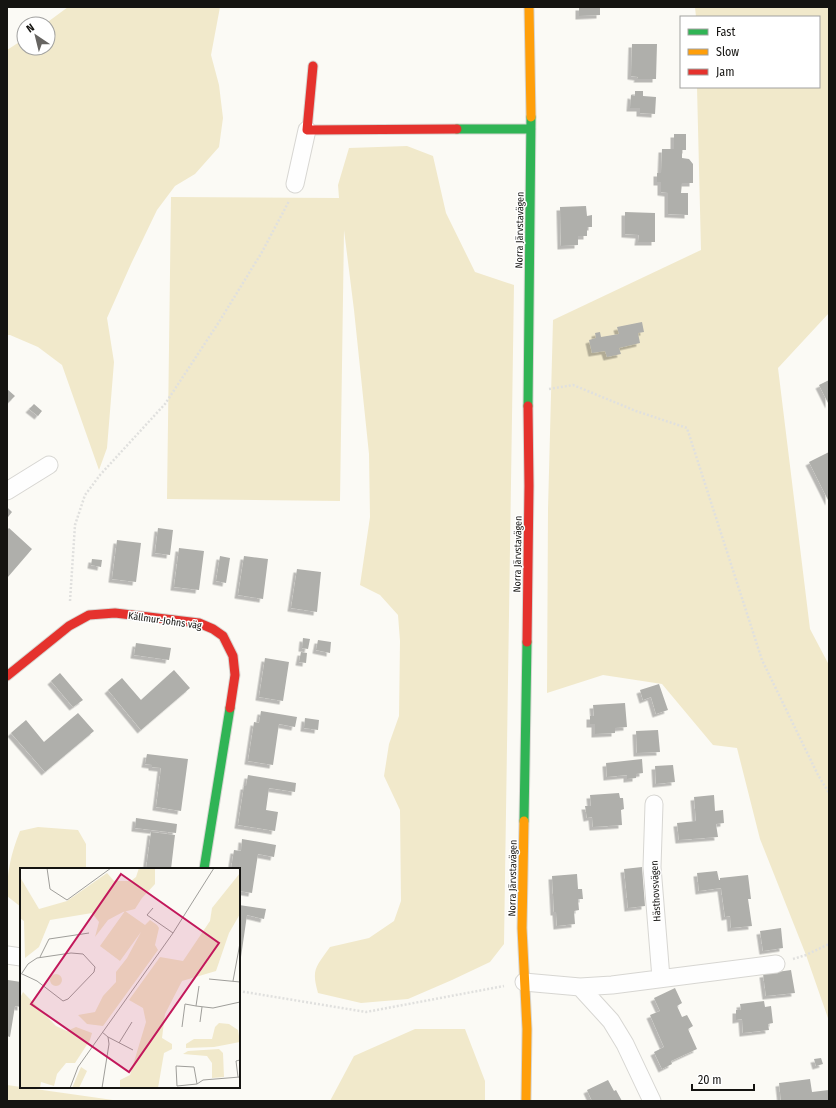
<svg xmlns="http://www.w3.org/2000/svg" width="836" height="1108" font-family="'Fira Sans Condensed',sans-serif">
<defs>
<filter id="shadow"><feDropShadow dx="-3.5" dy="3.5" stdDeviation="0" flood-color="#0004"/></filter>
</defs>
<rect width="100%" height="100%" fill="#fbfaf5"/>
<!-- green -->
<path fill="#f1e9cb" d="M68 7H220L211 55 219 85 223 118 219 147 195 174 175 186 157 210 131 264 107 318 114 362 107 448 99 470 62 365 38 347 10 335H7V50L24 39V48H48V24H45Z
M695 7H829V313L778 368 810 629 829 665V1021L806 955 760 839 737 748 713 745 662 684 603 675 547 693 548 509 553 320 701 250 697 87H819V17H696Z
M407 146 433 156 446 213 475 272 514 285 504 944 490 962 452 980 408 999 361 1003 318 993C311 969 316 967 330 947L369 938 394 921 401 901 400 810 384 776 389 744 399 716 400 641 398 615 380 595 360 585 370 517 369 454 354 310 344 230 340 501 167 499 171 197 339 198 338 185 349 148Z
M38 827 78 830 86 844V869H21V907L7 896C7 871 11 854 20 831Z
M415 1029H465L485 1081V1101H330L354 1056Z
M7 1085 120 1101H7Z"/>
<!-- building -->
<path fill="#afafab" filter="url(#shadow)" d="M579 7H600V15L579 16Z
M632 44H657L656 79H637L638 77 631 76Z
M635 91H643V96L656 97 655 114 640 113V108H630L631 95 635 96Z
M674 134H686V150H682V158L689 159 693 164V183H682L681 193H688V215L668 214V193L661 192V182H657V173H661L662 149H674Z
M586 206 587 216 592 215V227H587V236H578V245L561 246 560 207Z
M625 212 655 213V242H638L639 235 625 234Z
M642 322 644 332 638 333 640 343 619 348 621 354 607 357 605 351 592 353 589 340 596 338 595 333 600 332 601 337 619 334 617 327Z
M829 380V405L819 385Z
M7 389 15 396 7 404Z
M34 404 42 411 38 416 29 409Z
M829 452V502L809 462Z
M7 507 12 512 8 517 7 516Z
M9 528 32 549 7 578V530Z
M158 528 173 530 170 555 155 553Z
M117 540 141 543 136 582 112 579Z
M179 548 204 551 199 590 174 587Z
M220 556 230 558 226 583 216 581Z
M244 556 268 559 263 599 238 595Z
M92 559 102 560 101 567 91 565Z
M297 569 321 572 317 612 291 608Z
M303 638 310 639 308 649 302 648Z
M318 640 331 642 330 653 316 650Z
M136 643 171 648 169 660 134 655Z
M301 652 307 653 306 663 299 662Z
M265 658 289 662 283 701 259 697Z
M174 670 190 688 141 730 108 690 122 678 141 700Z
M60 673 83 700 73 707 51 681Z
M659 684 668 710 656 714 651 697 643 700 640 690Z
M625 703 627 727 615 728V733L595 734V724H590V716H594L593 705Z
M261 711 297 717 295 727 279 724 273 765 248 761 254 722 259 723Z
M78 713 94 731 45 772 11 733 26 720 44 742Z
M305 718 319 720 318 730 304 728Z
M658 730 660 752 637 753 636 731Z
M147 754 188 759 181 811 156 807 161 768 152 767V765L145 764Z
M642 759 643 773 636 774V778L627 779V775L607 777 606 763Z
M673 765 675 782 656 784 655 766Z
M248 775 296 783 295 792 269 788 266 810 278 812 275 831 238 825 244 786H246Z
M619 793 620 798H623L624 809 621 810 622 825 593 827 592 817 587 818 585 806H591L590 795Z
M714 795 715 811 723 810 724 823 716 824 718 837 679 840 677 823 696 821 694 797Z
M136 818 177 824 176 833 135 828Z
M151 832 175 835 171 869H146Z
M242 839 276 845 274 857 258 854 252 893 239 891V869H231L234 850 241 851Z
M642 867 645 906 628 908 624 869Z
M717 871 719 880H720V878L748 875 751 899H748L752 926 731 928 730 916 725 917 721 888 699 891 697 873Z
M577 874 578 889H582L583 899H578L579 910 574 911 575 924 557 926 556 912H554L552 876Z
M239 905 266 909 264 919 247 915 241 957H239Z
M781 928 783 948 763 951 760 931Z
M791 970 795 993 766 996 763 974Z
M8 980 21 982V1007L15 1006 10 1037 7 1036Z
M675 988 682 1003 677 1006 682 1017 687 1015 693 1026 688 1029 697 1049 671 1061 672 1064 662 1069 654 1052 664 1047 650 1015 660 1011 654 998Z
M764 1001 765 1007 771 1006 773 1023 768 1024 769 1030 743 1033 742 1019 736 1020V1010H741L740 1004Z
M821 1058 823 1064 816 1066 814 1059Z
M810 1079 812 1092 829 1090V1101H781L779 1083Z
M608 1080 614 1091 616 1090 622 1101H592L587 1090Z"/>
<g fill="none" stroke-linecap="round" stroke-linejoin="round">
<!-- street casing -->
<g stroke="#d7d6d2" stroke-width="19">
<path id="street" d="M295 184 307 130
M7 491 49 465
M654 804 652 867 661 978
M7 955 21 957
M524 982 580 987 611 1021 625 1044 652 1101
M580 987 612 985 776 964"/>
</g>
<!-- fast casing -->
<g stroke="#d7d6d2" stroke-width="11">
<path id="fast" d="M457 129H531
M528 406 531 117
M524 821 527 642
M204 869 230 708"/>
</g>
<!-- slow casing -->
<g stroke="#d7d6d2" stroke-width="11">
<path id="slow" d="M529 7 531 117
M524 821 522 928 527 1029 526 1101"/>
</g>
<!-- jam casing -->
<g stroke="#d7d6d2" stroke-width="11">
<path id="jam" d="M313 66 307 130 457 129
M527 642 529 486 528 406
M7 676 69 626 89 615 115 613 199 623 213 629 223 636 233 656 235 675 230 708"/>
</g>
<!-- path -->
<path stroke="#e0e0de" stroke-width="2.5" stroke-dasharray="2 2" stroke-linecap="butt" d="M549 389 573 385 636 411 687 428 762 660 818 775 829 793
M70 601 75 525 85 495 100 475 165 404 219 322 262 252 289 201
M793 959 806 955 829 944
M239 991 366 1012 504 986"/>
<!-- street -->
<use href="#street" stroke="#fefefe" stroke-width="17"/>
<!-- fast -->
<use href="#fast" stroke="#30b455" stroke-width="9"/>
<!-- slow -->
<use href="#slow" stroke="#ff9f0a" stroke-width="9"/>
<!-- jam -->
<use href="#jam" stroke="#e5322d" stroke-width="9"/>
</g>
<g text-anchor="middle" stroke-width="3" stroke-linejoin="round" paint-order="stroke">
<!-- street labels -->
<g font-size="10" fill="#151411" stroke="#fff">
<text transform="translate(519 230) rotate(-89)" y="4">Norra Järvstavägen</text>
<text transform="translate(517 554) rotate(-89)" y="4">Norra Järvstavägen</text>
<text transform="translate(165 620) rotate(8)" y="4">Källmur-Johns väg</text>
<text transform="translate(512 878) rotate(-89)" y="4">Norra Järvstavägen</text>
<text transform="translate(655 891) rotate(-93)" y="4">Hästhovsvägen</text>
</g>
</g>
<!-- overview -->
<g transform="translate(20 868)">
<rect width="220" height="220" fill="#fbfaf5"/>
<path d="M119 0H135V16L122 30 115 41 103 44 88 52 75 69 79 54 72 45 30 52 19 79 5 90 4 53 0 50V9L19 41 47 33 87 5 94 13H111L116 9ZM220 5V46L209 65 196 103 162 113 145 146 142 170 152 176V181L144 185 138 220H100V212L110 207 126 154 123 140 109 132 140 89 163 93 190 53 192 40ZM105 43 125 57 130 52 137 57 139 60 135 77 138 82 83 158 67 156 58 147 75 144 83 128 96 114V104L107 90 121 64 100 93 80 78ZM30 112a6 6 0 1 1 12 0a6 6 0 1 1-12 0ZM3 124 36 158 47 163 56 159 72 165 70 172 55 195H46L37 206 34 218 21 214 20 220H0V130ZM199 155 209 156 218 162 220 174 194 179 166 180V176L174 171H192L195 159ZM199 181 203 185 204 209 192 210V195L187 188 163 186 168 183ZM61 199 67 203 59 220H52Z" fill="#f1e9cb"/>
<path fill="none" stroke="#9f9e9a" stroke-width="1" d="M27 0 30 21 47 32 91 0M133 40 127 47 153 65M20 89 29 71 69 65M0 105 17 113 43 133 48 131 74 104 75 99 63 86 51 85 17 90 8 96 2 105M189 111 220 114M213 113 220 75M176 138 193 140 220 134M180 154 182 139M162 159 165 136 176 138 179 118M88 169 113 182M99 175 112 154M156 198 174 199 177 216 157 218ZM218 209 216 193 220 192M177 216 183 212 220 209M50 220 58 199 153 65 194 0M82 220 89 176 88 169 82 164"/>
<path fill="#c2185b" fill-opacity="0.15" stroke="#c2185b" stroke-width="2" d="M101 6 199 75 109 204 11 136Z"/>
<rect width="220" height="220" fill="none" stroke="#151411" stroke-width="2"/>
</g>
<!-- border -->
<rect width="836" height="1108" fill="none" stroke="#151411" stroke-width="16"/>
<!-- legend -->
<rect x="680" y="16" width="140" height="72" fill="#ffffff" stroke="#a1a1a0"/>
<rect x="688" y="29" width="20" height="6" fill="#30b455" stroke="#a1a1a0"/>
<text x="716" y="36" font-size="12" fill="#151411">Fast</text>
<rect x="688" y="49" width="20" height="6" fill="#ff9f0a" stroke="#a1a1a0"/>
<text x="716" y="56" font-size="12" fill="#151411">Slow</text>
<rect x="688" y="69" width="20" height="6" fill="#e5322d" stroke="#a1a1a0"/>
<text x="716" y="76" font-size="12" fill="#151411">Jam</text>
<!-- north arrow -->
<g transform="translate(36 36) rotate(325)"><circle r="19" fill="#ffffff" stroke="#a1a1a0"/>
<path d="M0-3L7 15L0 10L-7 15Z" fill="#666461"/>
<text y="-6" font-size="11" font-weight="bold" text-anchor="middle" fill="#151411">N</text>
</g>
<!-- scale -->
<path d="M692 1084v6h62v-6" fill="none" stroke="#151411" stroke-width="2"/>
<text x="698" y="1084" font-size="12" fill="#151411" stroke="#ffffff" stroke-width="3" paint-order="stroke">20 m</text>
</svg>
